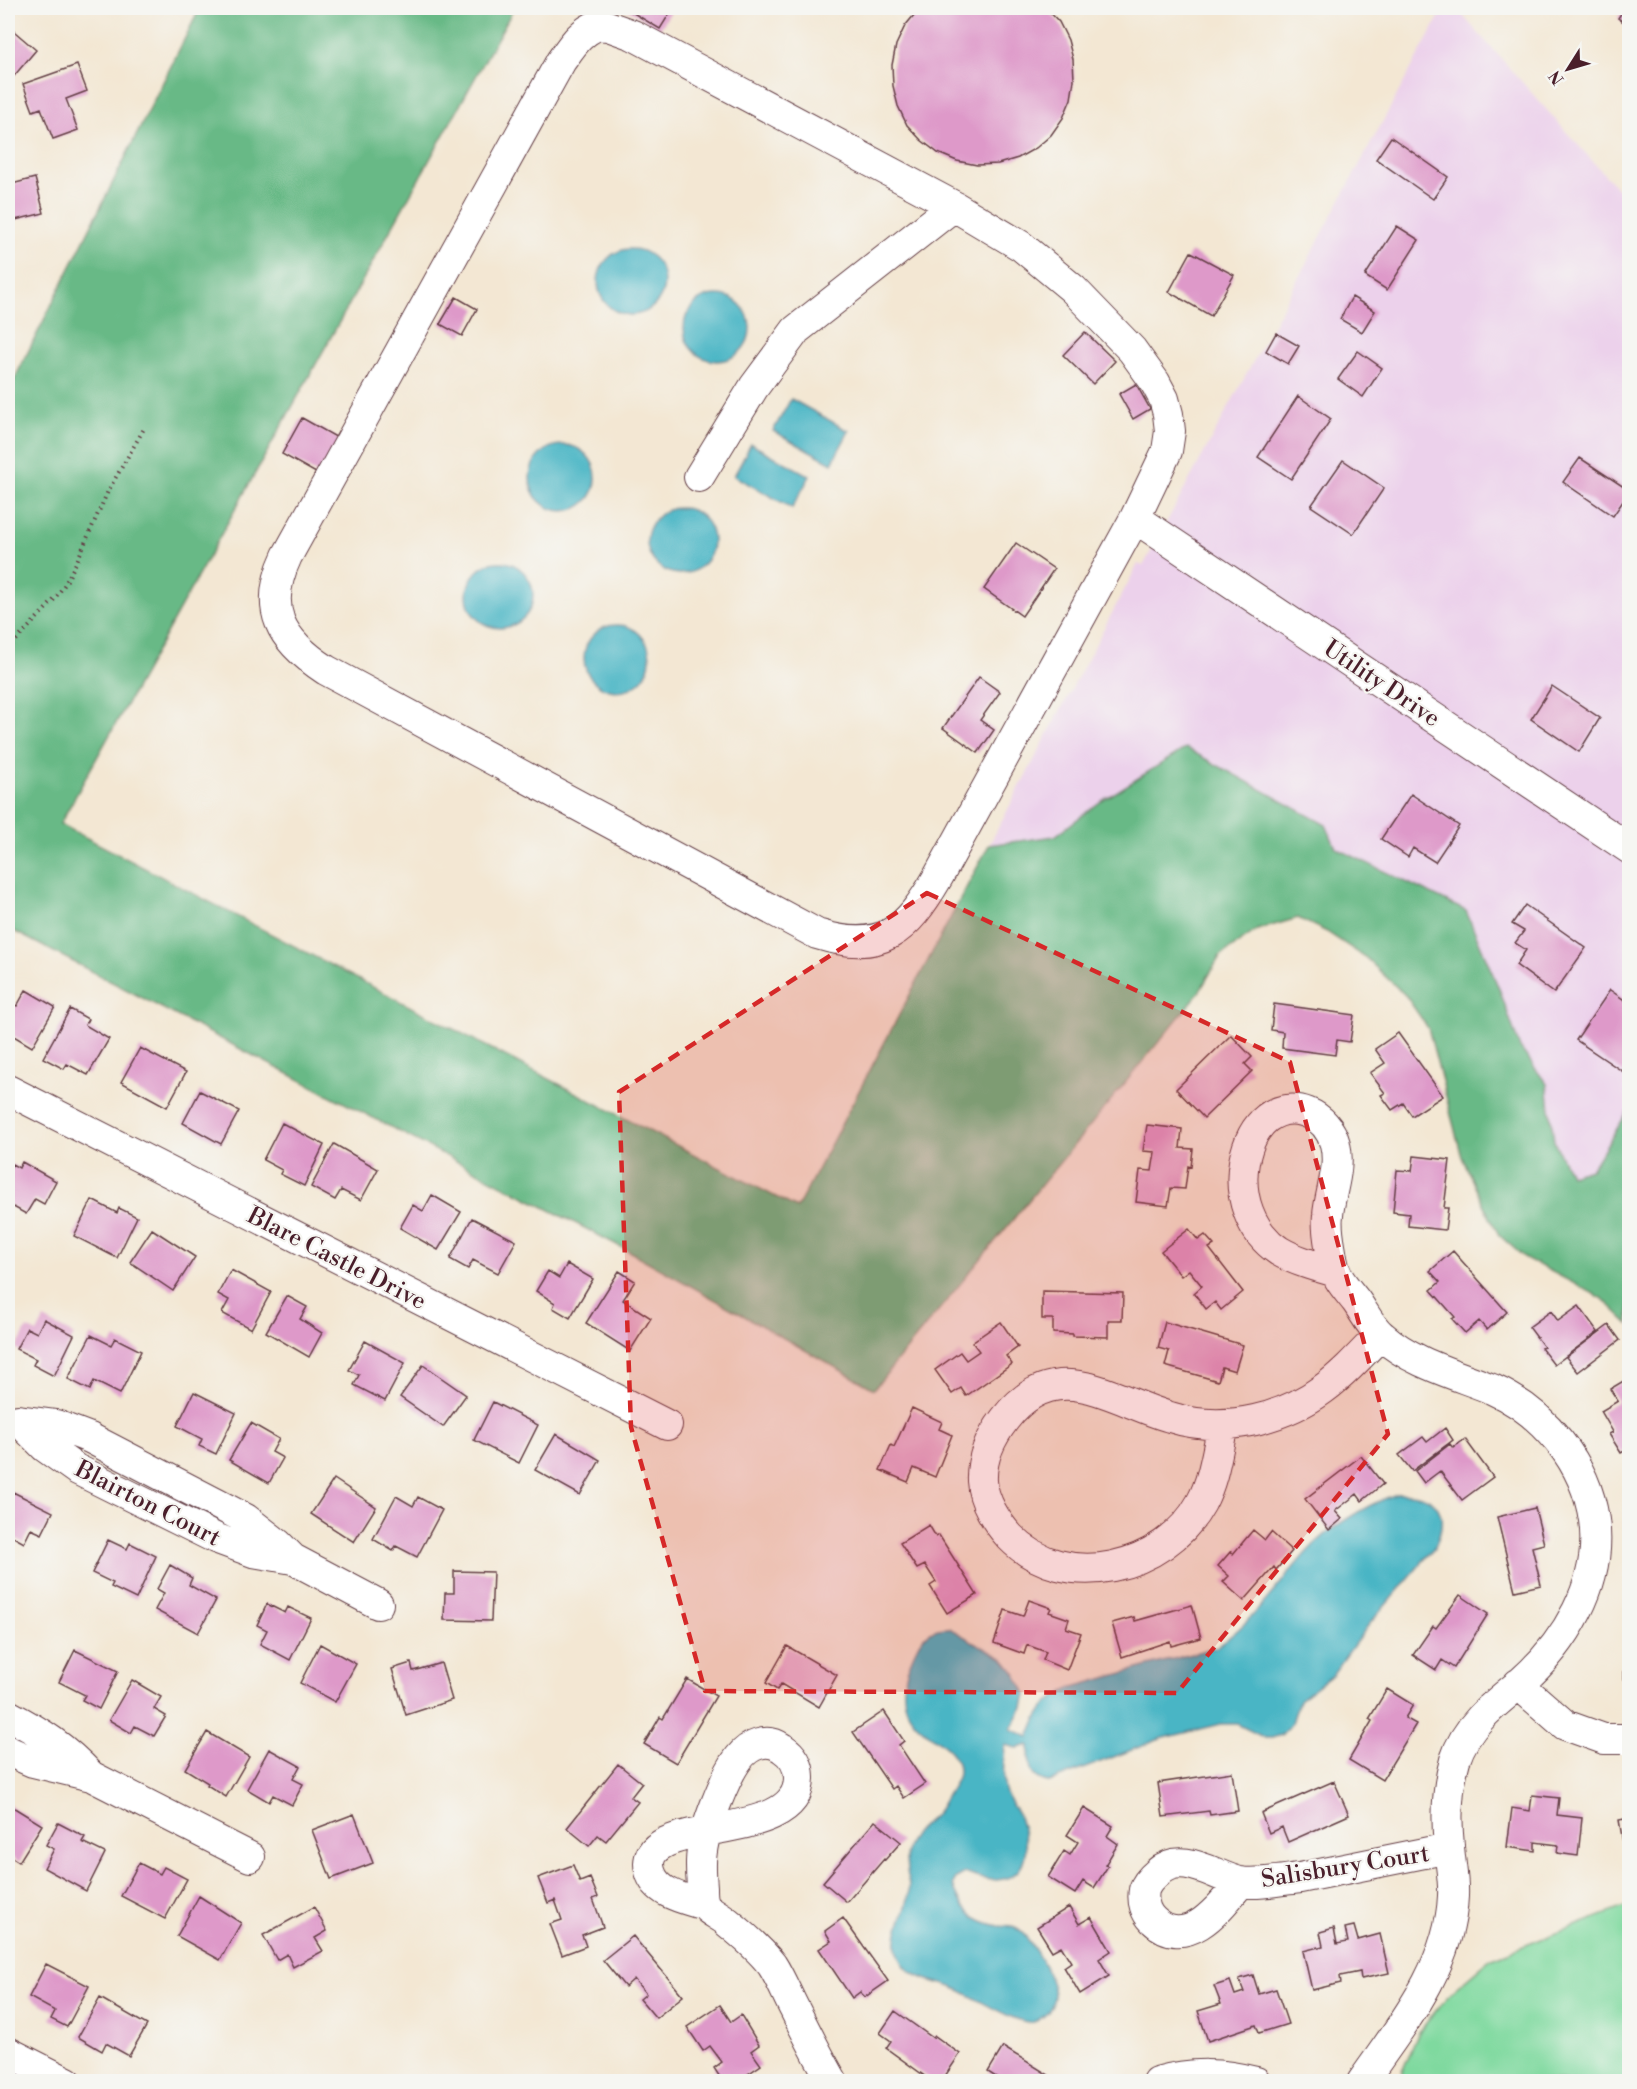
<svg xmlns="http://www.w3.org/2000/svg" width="1637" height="2089" font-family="'Libre Bodoni',serif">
<rect width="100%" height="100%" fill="#f6f6f2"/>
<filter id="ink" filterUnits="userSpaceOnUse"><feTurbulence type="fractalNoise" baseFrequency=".0167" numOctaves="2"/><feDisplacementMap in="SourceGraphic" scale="12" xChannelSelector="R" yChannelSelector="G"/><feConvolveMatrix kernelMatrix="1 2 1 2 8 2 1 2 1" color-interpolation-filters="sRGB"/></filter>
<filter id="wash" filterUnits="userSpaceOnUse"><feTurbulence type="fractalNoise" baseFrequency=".008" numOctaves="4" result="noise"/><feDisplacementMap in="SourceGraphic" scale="24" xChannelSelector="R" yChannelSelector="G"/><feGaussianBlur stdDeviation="1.35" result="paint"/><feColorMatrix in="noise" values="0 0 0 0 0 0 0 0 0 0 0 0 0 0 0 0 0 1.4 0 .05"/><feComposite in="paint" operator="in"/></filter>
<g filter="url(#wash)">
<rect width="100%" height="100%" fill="#f3e7d3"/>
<!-- built -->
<path fill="#ecd1eb" d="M1444 8H1456L1629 202V1110L1591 1169 1570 1175 1554 1141 1547 1084 1520 1048 1500 991 1466 911 1336 848 1186 748 1100 802 1055 836 989 845 1138 564 1143 566Z"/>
<!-- green -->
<path fill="#7fd99f" stroke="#647c65" stroke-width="1.5" d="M1629 1905V2081H1402V2072L1419 2032 1451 1992 1490 1959Z"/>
<!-- forest -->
<path fill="#67b986" stroke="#586c58" stroke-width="1.5" d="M200 8H514L60 824 797 1208 989 845 1055 836 1100 802 1186 748 1326 825 1336 848 1466 911 1500 991 1520 1048 1547 1084 1554 1141 1570 1175 1591 1169 1629 1110V1324L1602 1298 1525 1258 1499 1235 1480 1198 1462 1157 1428 1028 1406 996 1366 958 1327 932 1298 918 1257 930 1220 956 1198 994 874 1389 625 1249 8 928V392Z"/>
<!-- water -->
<path fill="#49b5c5" stroke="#4a6a78" stroke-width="1.5" d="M598 282a33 33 0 1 1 66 0a33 33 0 1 1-66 0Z
M684 328a33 33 0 1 1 66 0a33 33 0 1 1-66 0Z
M791 399 849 431 832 463 773 431Z
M751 444 810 476 792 508 734 476Z
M530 478a33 33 0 1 1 66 0a33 33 0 1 1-66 0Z
M647 541a33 33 0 1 1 66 0a33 33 0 1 1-66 0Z
M467 595a33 33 0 1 1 66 0a33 33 0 1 1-66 0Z
M584 658a33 33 0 1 1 66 0a33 33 0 1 1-66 0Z
M1397 1494C1436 1492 1451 1511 1435 1547L1367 1627 1332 1675 1299 1700 1292 1723 1281 1735 1272 1738H1265L1237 1724H1221L1160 1739 1049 1782C1026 1779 1030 1764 1029 1745L1017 1748 1005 1745C1004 1760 1002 1777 1005 1791 1008 1802 1017 1809 1020 1820 1037 1868 1013 1893 965 1873L956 1878 953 1884C960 1910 974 1921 999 1926 1005 1927 1012 1926 1017 1929 1031 1937 1053 1979 1054 1995 1054 2002 1051 2007 1048 2012 1044 2016 1039 2021 1033 2022 1018 2025 974 1997 959 1990 940 1981 911 1981 901 1960 888 1934 909 1915 909 1890 909 1874 902 1856 910 1841 916 1828 929 1823 937 1812 943 1804 946 1796 951 1789 954 1783 958 1779 958 1772 960 1729 871 1739 917 1647 924 1633 933 1628 949 1628L1004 1659 1015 1673 1023 1687 1026 1695 1023 1707 1011 1729 1029 1737 1036 1720 1048 1702 1070 1688 1216 1647C1252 1623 1277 1586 1305 1554 1327 1529 1365 1505 1397 1494Z"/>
<g id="blocks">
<!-- building -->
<path fill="#de99c9" d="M625 8H673L660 29Z
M920 8H1046L1059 22 1068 40 1073 59 1074 80 1071 99 1063 118 1051 135 1036 148 1018 158 998 164 977 165 957 161 938 153 921 140 907 125 898 106 893 86 892 65 896 45 905 26Z
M1616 8H1630V27L1618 18 1622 12Z
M8 26 36 50 14 76 8 71Z
M77 65 87 91 66 99 78 130 53 139 41 108 33 111 23 84Z
M1391 137 1448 177 1433 199 1376 159Z
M35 178 44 213 11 221 10 214 8 215V185Z
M1397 226 1419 240 1387 290 1365 276Z
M1191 252 1234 275 1211 316 1169 292Z
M456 297 477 309 462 336 440 324Z
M1352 297 1375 311 1362 332 1340 319Z
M1085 332 1115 361 1093 384 1063 355Z
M1276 333 1299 346 1288 364 1266 351Z
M1358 351 1382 368 1363 397 1338 379Z
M1136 384 1150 409 1133 419 1119 394Z
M1298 396 1331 419 1291 479 1258 457Z
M302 418 343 441 323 477 282 454Z
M1580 458 1630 491 1613 516 1563 482Z
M1343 460 1384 488 1353 534 1311 506Z
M1016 543 1054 569 1022 616 984 589Z
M979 677 1000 692 980 720 994 730 978 753 943 728Z
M1552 686 1600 718 1579 752 1531 719Z
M1411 794 1459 826 1435 862 1413 848 1408 857 1381 839Z
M1525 905 1586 948 1554 993 1516 965 1526 950 1515 943 1524 931 1512 924Z
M26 990 55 1007 32 1047 12 1035 14 1031 8 1027V1001L17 1006Z
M1610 990 1630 1004V1066L1625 1073 1576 1040Z
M1274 1004 1354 1015 1350 1042 1337 1040 1335 1055 1282 1048 1283 1032 1271 1030Z
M70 1009 88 1019 85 1025 109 1039 88 1075 67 1064 64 1069 43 1058Z
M1398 1033 1443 1096 1412 1116 1403 1103 1392 1110 1381 1095 1385 1093 1370 1073 1385 1063 1375 1049Z
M1231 1035 1252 1057 1245 1064 1252 1071 1204 1118 1176 1089Z
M140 1048 186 1072 167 1107 121 1082Z
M200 1091 239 1111 221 1144 183 1123Z
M282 1123 324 1145 304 1186 280 1174 282 1170 263 1160Z
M1147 1125 1182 1129 1180 1148 1193 1149 1191 1167 1188 1166 1185 1189 1171 1188 1168 1206 1136 1202 1140 1170 1152 1171 1155 1152 1143 1151Z
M334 1144 378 1169 361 1200 341 1190 335 1200 311 1187Z
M1414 1156 1450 1160 1444 1208H1448L1445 1230 1408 1226 1409 1214 1393 1212 1397 1170 1412 1171Z
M22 1162 56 1181 44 1204 35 1199 26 1214 8 1204V1173L12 1164 19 1168Z
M432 1195 461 1212 438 1250 400 1228 413 1205 423 1211Z
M92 1200 117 1213 119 1208 137 1217 117 1258 74 1236Z
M472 1218 516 1241 498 1273 473 1260 468 1269 450 1259Z
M152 1229 195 1257 173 1291 130 1262Z
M1189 1229 1198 1240 1205 1235 1214 1245 1209 1248 1243 1292 1221 1310 1215 1302 1206 1309 1194 1293 1202 1286 1189 1270 1181 1276 1161 1251Z
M1453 1251 1507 1312 1487 1330 1479 1321 1465 1333 1452 1319 1455 1317 1431 1290 1440 1282 1430 1271Z
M567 1264 593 1279 570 1318 553 1308 555 1303 536 1291 548 1271 559 1278Z
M231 1270 271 1292 251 1329 222 1313 229 1300 218 1294Z
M619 1271 635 1281 623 1300 651 1318 630 1351 586 1323Z
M1042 1291 1123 1293 1122 1320H1108V1337L1073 1336V1334L1053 1333V1319H1042Z
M287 1296 307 1307 300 1319 322 1333 309 1357 266 1332Z
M1579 1306 1598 1332 1554 1365 1541 1348 1544 1347 1529 1327 1551 1311 1558 1321Z
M44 1319 74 1335 54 1376 33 1365 36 1359 16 1349 27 1328 37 1333Z
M1001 1322 1018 1347 1006 1356 1012 1364 966 1396 961 1388 952 1394 935 1370 960 1352 966 1360 979 1351 972 1342Z
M1165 1322 1243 1345 1235 1371 1222 1367 1218 1381 1165 1366 1169 1351 1158 1348Z
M1609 1325 1620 1340 1578 1372 1566 1357Z
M91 1335 111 1345 115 1338 141 1351 120 1394 94 1381 90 1390 68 1379Z
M365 1341 405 1363 385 1401 354 1385 359 1375 349 1370Z
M423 1365 466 1395 443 1427 400 1397Z
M1630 1377V1448L1621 1453 1609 1434 1613 1432 1601 1411 1618 1401 1610 1389Z
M194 1392 236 1413 216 1454 199 1446 202 1439 177 1426Z
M493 1402 538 1425 519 1463 474 1440Z
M912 1408 942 1422 939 1429 952 1435 935 1477 914 1468 908 1482 880 1470 891 1445 894 1447Z
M251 1423 279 1439 272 1452 283 1458 269 1483 229 1460Z
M1445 1428 1453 1440 1412 1471 1399 1455 1423 1437 1427 1442Z
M556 1434 600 1460 580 1495 535 1470Z
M1465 1439 1493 1477 1462 1500 1440 1471 1424 1483 1415 1471 1450 1444 1453 1448Z
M1361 1456 1383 1484 1362 1501 1357 1494 1335 1511 1342 1519 1329 1530 1305 1499Z
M334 1479 376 1507 354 1542 311 1514Z
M13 1492 53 1512 42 1534 31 1529 24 1543 8 1534V1503Z
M396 1496 413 1506 418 1497 442 1510 417 1557 396 1546 393 1551 373 1539Z
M1535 1508 1544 1544 1532 1547 1541 1585 1515 1591 1497 1517Z
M929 1525 936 1537 939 1535 977 1595 947 1613 930 1586 936 1582 925 1565 917 1569 900 1543Z
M1253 1530 1265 1540 1271 1532 1292 1551 1276 1570 1274 1567 1244 1601 1223 1582 1229 1576 1218 1566 1231 1551 1233 1554Z
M108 1540 127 1549 130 1543 156 1556 136 1599 111 1587 113 1583 92 1573Z
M170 1565 192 1578 189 1585 216 1600 198 1633 155 1610 164 1593 157 1589Z
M454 1571 493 1572 491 1621 444 1620 445 1593H454Z
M1460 1595 1488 1614 1454 1668 1442 1660 1436 1670 1413 1655 1433 1626 1436 1628Z
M1029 1600 1051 1608 1049 1612 1069 1619 1066 1628 1081 1633 1067 1670 1043 1660 1046 1652 1027 1645 1024 1654 994 1643 1005 1610 1023 1616Z
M267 1604 285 1613 288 1607 311 1618 290 1660 260 1644 267 1630 257 1625Z
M1192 1605 1201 1638 1171 1646 1170 1641 1122 1657 1112 1623 1134 1617 1135 1621Z
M320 1644 356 1664 335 1702 300 1683Z
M787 1646 837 1675 819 1707 781 1684 777 1690 766 1683Z
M75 1650 118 1671 99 1709 82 1700 85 1695 59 1682Z
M1624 1651H1630V1679H1624Z
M411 1663 413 1671 441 1663 452 1700 406 1715 392 1669Z
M687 1679 716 1696 676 1763 644 1744 660 1717 663 1719Z
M132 1680 161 1697 154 1709 166 1716 154 1736 135 1726 131 1733 109 1720Z
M1387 1689 1413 1705 1405 1718 1416 1724 1382 1780 1349 1760 1372 1721 1369 1719Z
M884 1711 904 1741 899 1745 925 1784 904 1798 896 1786 892 1789 853 1732Z
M207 1732 249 1757 226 1797 207 1785 208 1783 185 1769Z
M269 1749 300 1766 293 1779 303 1784 292 1805 273 1795 269 1802 247 1789Z
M618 1764 642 1783 631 1797 638 1802 606 1841 598 1835 589 1846 567 1828Z
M1232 1772 1238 1811 1210 1815 1209 1811 1163 1817 1158 1783Z
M1334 1781 1349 1815 1288 1842 1282 1827 1269 1833 1261 1813Z
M1532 1795 1559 1798 1557 1815 1582 1818 1578 1856 1557 1853 1558 1845 1535 1842V1851L1507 1847 1512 1808 1530 1811Z
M8 1804 42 1825 19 1862 8 1855Z
M1084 1808 1113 1826 1107 1836 1118 1844 1105 1865 1108 1866 1094 1888 1083 1881 1075 1894 1048 1877 1064 1851 1070 1855 1078 1842 1067 1835Z
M354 1814 373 1863 331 1879 312 1830Z
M1630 1818V1858L1626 1859 1619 1820Z
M875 1821 901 1842 885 1860 884 1859 847 1902 823 1882Z
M58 1823 85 1837 82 1842 105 1853 86 1891 44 1868 54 1849 46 1845Z
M139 1863 160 1874 164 1867 187 1879 165 1919 121 1896Z
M573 1865 580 1882 590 1878 598 1897 593 1899 603 1927 582 1935 586 1946 562 1955 550 1924 562 1920 555 1900 548 1903 538 1878Z
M199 1896 241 1923 220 1960 177 1936Z
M314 1907 327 1931 315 1938 323 1951 293 1967 287 1954 277 1960 263 1935Z
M1069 1907 1079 1924 1091 1917 1111 1951 1099 1959 1109 1976 1080 1994 1064 1967 1071 1962 1061 1946 1052 1951 1037 1927Z
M843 1918 888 1981 865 1997 860 1992 852 1998 819 1949 831 1941 825 1931Z
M1354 1926 1358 1940 1380 1934 1389 1973 1361 1979 1360 1972 1340 1976 1341 1983 1312 1990 1303 1951 1323 1946 1320 1932 1334 1928 1337 1944 1348 1942 1345 1928Z
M633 1936 683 1996 656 2018 640 1999 646 1994 634 1979 625 1987 603 1960Z
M46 1964 89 1986 67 2027 51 2019 55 2011 29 1997Z
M1253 1975 1259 1994 1276 1989 1288 2024 1259 2033 1256 2025 1208 2041 1198 2011 1221 2004 1214 1986 1230 1981 1235 1995 1244 1992 1239 1979Z
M100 1998 147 2025 129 2056 106 2043 102 2051 78 2037Z
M720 2005 731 2022 741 2015 759 2045 751 2051 761 2065 736 2082H723L714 2068 722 2062 710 2046 703 2051 687 2027Z
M895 2011 933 2038 935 2036 960 2054 941 2082H933L886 2048 891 2041 880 2033Z
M1003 2047 1060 2082H997L999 2079 988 2072Z"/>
</g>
</g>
<g filter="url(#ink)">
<use href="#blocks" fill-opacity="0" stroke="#633d44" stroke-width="1.5"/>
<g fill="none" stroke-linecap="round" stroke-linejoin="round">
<!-- minor casing -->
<g stroke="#633d44" stroke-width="32">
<path id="minor" d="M598 25 608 26 633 35 954 206 1021 246 1073 289 1132 350 1155 382 1164 399 1168 414 1170 431 1167 451 1135 518 938 877C906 932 882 954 817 934L326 670C280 640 262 609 287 556L561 61C572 46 580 32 598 25Z
M699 477 754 387 796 330 954 206
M1135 518 1630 849
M8 1090 667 1425
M1333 1271C1315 1266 1296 1261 1279 1251 1250 1232 1238 1195 1244 1162 1247 1146 1253 1129 1267 1118 1293 1099 1327 1114 1335 1144 1341 1168 1330 1192 1328 1215 1326 1229 1330 1244 1332 1258 1334 1276 1345 1287 1356 1301 1364 1312 1371 1327 1382 1336 1412 1363 1455 1374 1492 1389 1544 1412 1586 1463 1594 1520 1603 1583 1565 1644 1519 1684 1493 1705 1466 1726 1455 1760 1447 1788 1446 1817 1449 1846 1450 1863 1454 1879 1453 1896 1450 1967 1401 2026 1362 2082
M1223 1425C1217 1451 1214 1479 1201 1503 1165 1569 1065 1594 1010 1537 997 1523 983 1501 982 1481 981 1458 991 1437 1005 1419 1056 1353 1111 1400 1170 1417 1198 1426 1227 1426 1255 1420 1314 1406 1340 1377 1380 1335
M293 1559 278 1544 246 1519 90 1438 56 1425 18 1420 45 1447 76 1469 215 1538 253 1552 293 1559 378 1604
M1518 1684 1565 1725 1604 1739H1630
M8 1715C42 1733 64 1747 91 1776L33 1762 8 1751
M91 1776 250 1857
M1241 1882C1221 1906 1187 1953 1153 1920 1145 1912 1142 1901 1144 1890 1146 1883 1152 1877 1158 1872 1182 1850 1214 1876 1240 1882 1256 1885 1283 1880 1300 1878L1449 1848
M705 1905C685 1899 656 1894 650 1871 635 1813 799 1847 799 1778 799 1765 793 1755 782 1748 767 1737 749 1745 739 1758 725 1776 705 1828 702 1851 700 1862 701 1875 702 1887 702 1892 702 1900 705 1905 708 1911 721 1916 726 1921 742 1934 760 1949 772 1965 781 1979 787 1995 795 2010 807 2034 819 2058 833 2082
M8 2052 67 2082
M1157 2082C1192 2072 1222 2073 1256 2082"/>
</g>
<!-- path -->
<path stroke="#633d44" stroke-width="4" stroke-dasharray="1.5 4.5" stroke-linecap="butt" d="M8 649 53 601 65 584 77 561 108 491 145 427"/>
<!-- minor -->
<use href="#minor" stroke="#fff" stroke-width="30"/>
</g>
</g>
<!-- marked area -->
<path fill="#d62828" fill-opacity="0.2" stroke="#d62828" stroke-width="4.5" stroke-dasharray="12 8" stroke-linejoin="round" d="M927 893 1290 1062 1388 1434 1177 1693 705 1691 631 1427 619 1092Z"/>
<g text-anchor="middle" stroke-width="4.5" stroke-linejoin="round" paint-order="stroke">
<!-- street labels -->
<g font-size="24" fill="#4a1f2b" stroke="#f6f6f2">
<text transform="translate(1382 683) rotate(34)" y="8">Utility Drive</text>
<text transform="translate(337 1258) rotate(27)" y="8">Blare Castle Drive</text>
<text transform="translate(148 1503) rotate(27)" y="8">Blairton Court</text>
<text transform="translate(1345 1866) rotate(-9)" y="8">Salisbury Court</text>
</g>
</g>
<!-- margin -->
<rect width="1637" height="2089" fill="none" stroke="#f6f6f2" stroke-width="30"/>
<!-- north arrow -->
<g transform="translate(1568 69) rotate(233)" stroke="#f6f6f2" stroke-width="4.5" paint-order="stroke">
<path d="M0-4.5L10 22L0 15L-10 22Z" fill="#4a1f2b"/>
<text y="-9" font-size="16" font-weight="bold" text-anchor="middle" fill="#4a1f2b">N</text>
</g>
</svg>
